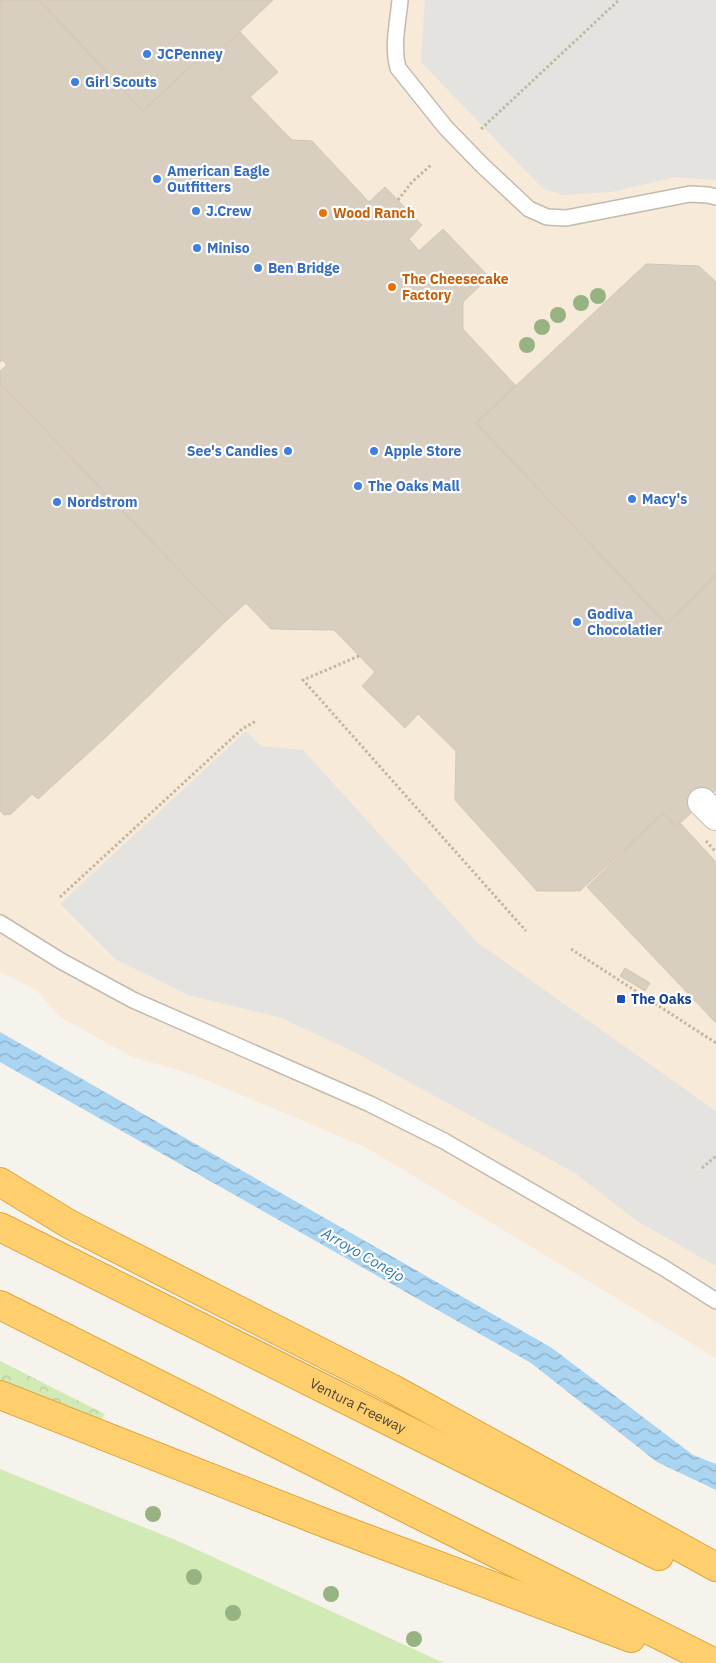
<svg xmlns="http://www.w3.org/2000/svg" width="716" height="1663" font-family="'IBM Plex Sans',sans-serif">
<defs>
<pattern id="forest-crowns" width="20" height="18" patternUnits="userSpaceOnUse" patternTransform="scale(1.25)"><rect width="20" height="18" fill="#d2eab5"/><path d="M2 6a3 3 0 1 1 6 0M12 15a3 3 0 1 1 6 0" fill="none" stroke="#b6ca9c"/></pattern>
<pattern id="water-waves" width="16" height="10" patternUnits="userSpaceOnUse" patternTransform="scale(1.25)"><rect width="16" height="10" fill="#a9d4f2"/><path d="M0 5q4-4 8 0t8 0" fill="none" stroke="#8caec5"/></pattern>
</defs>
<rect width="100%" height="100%" fill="#f6f3ec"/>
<!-- commercial -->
<path fill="#f7ead8" d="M0 0H716V1358L367 1148 194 1075 130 1056 60 1017 36 990 0 972Z"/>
<!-- green -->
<path fill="#d2eab5" d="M0 1469 178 1541 444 1663H0Z"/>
<!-- forest -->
<path fill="url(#forest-crowns)" d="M0 1361 105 1414 97 1425 0 1381Z"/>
<!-- parking -->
<path fill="#e5e3e0" d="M425 0H716V180L676 177 611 192 564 195 543 189 421 62Z
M246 731 261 746 303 750 478 943 716 1111V1266L637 1221 575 1173 358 1054 282 1018 188 995 115 959 60 904Z"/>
<!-- water -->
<path fill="url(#water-waves)" d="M0 1032 552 1348 693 1455 716 1464V1490L657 1462 531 1363 0 1062Z"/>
<!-- building -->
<path fill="#d8cfc1" stroke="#d3c7b4" d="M0 0H39L143 111 207 51 213 57 240 32 278 72 250 97 292 140 312 141 369 202 385 187 422 225 409 239 419 251 443 229 489 277 463 302V329L516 386 476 423 666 624 716 575V790L676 827 663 813 580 891H537L455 800 456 751 418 714 405 728 362 686 375 672 334 630 271 629 246 603 227 620 0 383V371L7 365 2 360 0 362Z
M39 0H273L213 57 207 51 143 111Z
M646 264 699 266 716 282V575L666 624 476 423Z
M0 383 227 620 106 737 38 799 32 794 11 814 4 815 0 811Z
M663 813 676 827 680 823 716 862V1023L587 887Z
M625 968 650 983 645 991 620 976Z"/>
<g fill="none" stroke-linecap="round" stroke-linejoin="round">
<!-- lane casing -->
<g stroke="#c2bbae" stroke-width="18">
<path id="lane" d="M400 0C398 22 392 46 398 68L446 128 483 166 529 209 547 217 566 218 690 194 708 195 716 197
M0 923 61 961 133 1000 370 1104 444 1141 664 1268 716 1301"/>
</g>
<!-- street casing -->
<g stroke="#c2bbae" stroke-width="30">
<path id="street" d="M702 802 716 816"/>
</g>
<!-- highway casing -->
<g stroke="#e0a43c" stroke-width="30">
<g id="highway">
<path d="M0 1182 69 1224 391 1388 716 1567"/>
<path id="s1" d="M0 1227 659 1556"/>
<path d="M0 1305 715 1663"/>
<path d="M0 1395 330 1525 631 1638"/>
</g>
</g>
<!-- path -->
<path stroke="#c4b79f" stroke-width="3" stroke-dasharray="2.5 2.5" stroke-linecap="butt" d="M481 129 619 0
M398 200 412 182 431 165
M359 656 303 680 526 931
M706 841 716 852
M60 897 242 729 256 721
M571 949 716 1043
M702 1168 716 1156"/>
<!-- lane -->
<use href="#lane" stroke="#fff" stroke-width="15"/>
<!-- street -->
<use href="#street" stroke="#fff" stroke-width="28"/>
<!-- highway -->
<use href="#highway" stroke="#ffcf6e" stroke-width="28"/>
</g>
<!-- trees -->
<g fill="#97b381">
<circle cx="598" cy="296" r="8"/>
<circle cx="581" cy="303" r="8"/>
<circle cx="558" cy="315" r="8"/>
<circle cx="542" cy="327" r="8"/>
<circle cx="527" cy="345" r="8"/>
<circle cx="153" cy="1514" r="8"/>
<circle cx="194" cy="1577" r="8"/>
<circle cx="331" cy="1594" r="8"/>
<circle cx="233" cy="1613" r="8"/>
<circle cx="414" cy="1639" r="8"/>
</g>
<!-- markers -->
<g fill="#3f7fe0" stroke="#fff" stroke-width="2">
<circle cx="147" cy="54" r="5"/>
<circle cx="75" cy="82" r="5"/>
<circle cx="157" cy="179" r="5"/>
<circle cx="196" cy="211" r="5"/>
<circle cx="197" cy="248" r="5"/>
<circle cx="258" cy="268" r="5"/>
<circle cx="288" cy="451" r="5"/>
<circle cx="374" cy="451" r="5"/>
<circle cx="358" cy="486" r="5"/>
<circle cx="632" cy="499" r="5"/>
<circle cx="57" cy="502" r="5"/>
<circle cx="577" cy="622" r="5"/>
</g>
<g fill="#e8710a" stroke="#fff" stroke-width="2">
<circle cx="323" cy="213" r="5"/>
<circle cx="392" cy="287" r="5"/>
</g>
<rect fill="#1a4fb4" stroke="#fff" stroke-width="2" x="616" y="994" width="10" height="10" rx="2.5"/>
<g text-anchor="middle" stroke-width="4.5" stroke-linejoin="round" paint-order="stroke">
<!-- shop labels -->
<g font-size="14" font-weight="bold" fill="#366cbe" stroke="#fff" text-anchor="start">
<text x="157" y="59">JCPenney</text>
<text x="85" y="87">Girl Scouts</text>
<text x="167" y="176">American Eagle<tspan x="167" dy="16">Outfitters</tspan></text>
<text x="206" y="216">J.Crew</text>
<text x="207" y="253">Miniso</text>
<text x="268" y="273">Ben Bridge</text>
<text x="278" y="456" text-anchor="end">See's Candies</text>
<text x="384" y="456">Apple Store</text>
<text x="368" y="491">The Oaks Mall</text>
<text x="642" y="504">Macy's</text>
<text x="67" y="507">Nordstrom</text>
<text x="587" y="619">Godiva<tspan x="587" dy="16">Chocolatier</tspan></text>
</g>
<!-- food labels -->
<g font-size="14" font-weight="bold" fill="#c56008" stroke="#fff" text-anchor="start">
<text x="333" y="218">Wood Ranch</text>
<text x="402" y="284">The Cheesecake<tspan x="402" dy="16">Factory</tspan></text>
</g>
<!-- transit labels -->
<g font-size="14" font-weight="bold" fill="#164399" stroke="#fff" text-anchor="start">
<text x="631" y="1004">The Oaks</text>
</g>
<!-- street labels -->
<g font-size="14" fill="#4b4439" stroke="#fff">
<text dy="5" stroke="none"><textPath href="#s1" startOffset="400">Ventura Freeway</textPath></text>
</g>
<!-- water labels -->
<g font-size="15" font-style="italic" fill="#2e7ab2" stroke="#fff">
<text transform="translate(363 1255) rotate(30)" y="5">Arroyo Conejo</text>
</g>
</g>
</svg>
